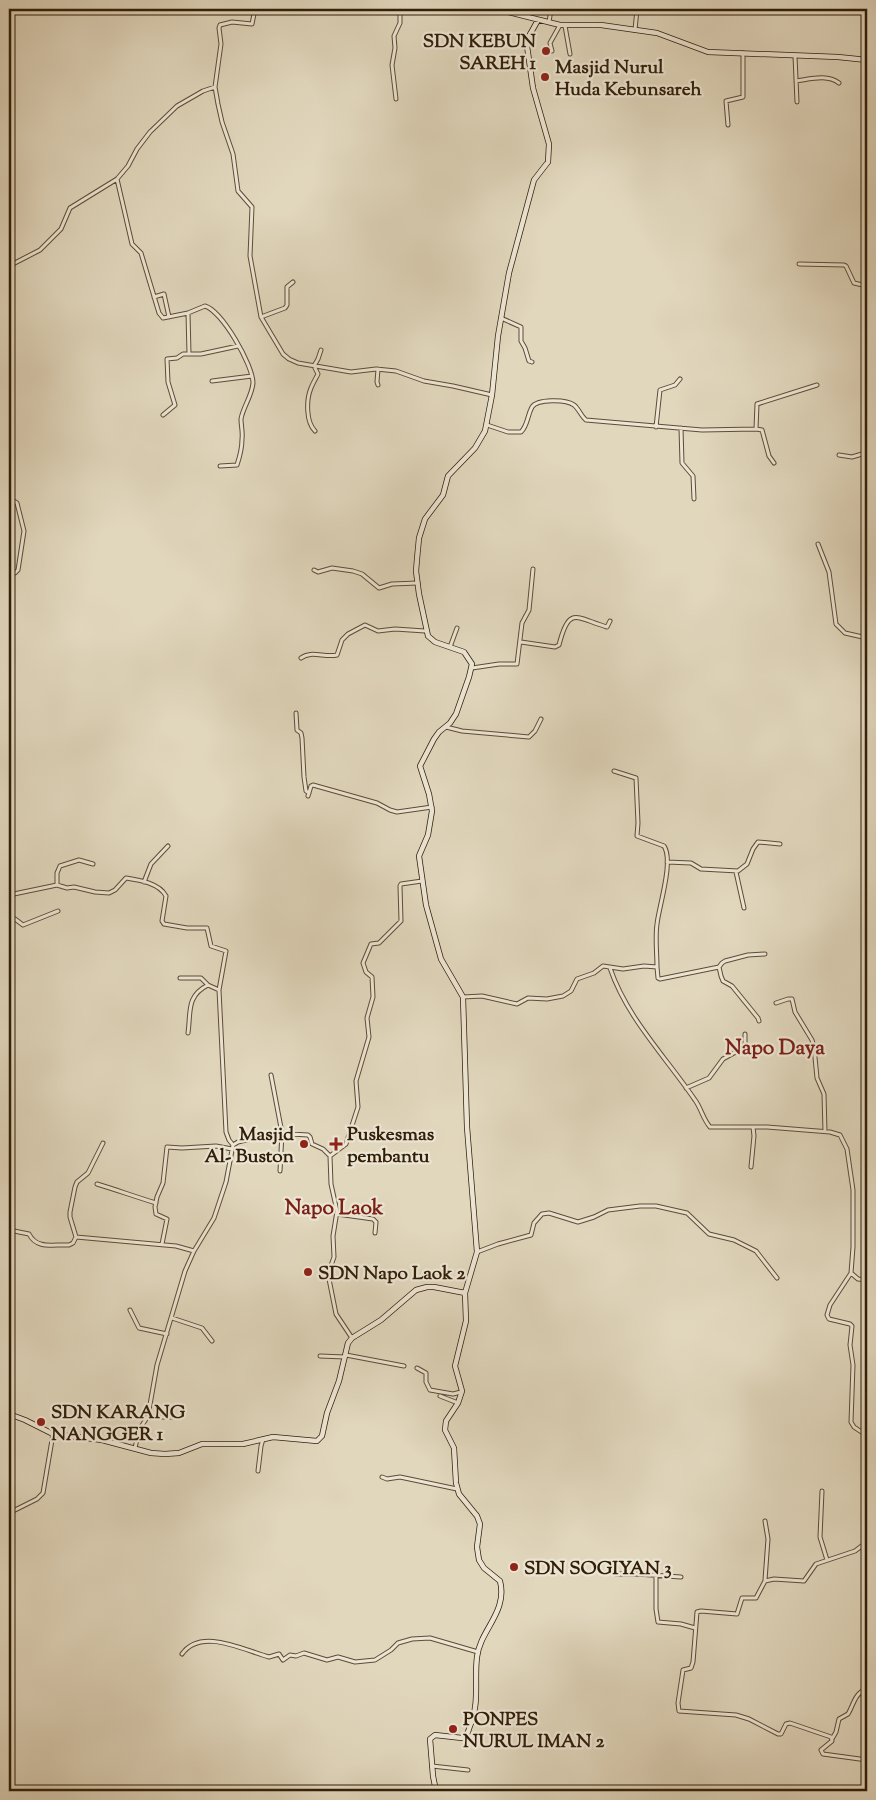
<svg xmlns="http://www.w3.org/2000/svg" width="876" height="1800" font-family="'Sorts Mill Goudy',serif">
<rect width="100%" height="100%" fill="#e1d7bd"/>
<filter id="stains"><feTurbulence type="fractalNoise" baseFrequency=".004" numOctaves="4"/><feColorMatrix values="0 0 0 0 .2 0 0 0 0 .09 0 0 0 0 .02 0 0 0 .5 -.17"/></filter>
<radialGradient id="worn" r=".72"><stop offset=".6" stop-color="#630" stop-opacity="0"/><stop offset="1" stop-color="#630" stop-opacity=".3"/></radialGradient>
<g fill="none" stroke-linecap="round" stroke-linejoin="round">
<!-- street casing -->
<g stroke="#5d4c35" stroke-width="5">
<path id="street" d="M255 9 252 24 232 22 220 25 219 28 221 44 215 87 218 104 222 122 233 154 238 191 252 207 250 256 261 317 283 354 289 359 298 363 351 372 376 369 396 371 424 381 453 386 492 395
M549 22 551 9
M565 26 570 54
M635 30 637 9
M552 51 550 43 560 25
M795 56 797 102
M796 81C811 79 827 74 839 83
M396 99 392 65 395 48 394 36 400 23V9
M728 125 726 101 743 97V53
M117 179 132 244 141 253 159 313 163 318 188 313 189 354H183L177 358 167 359 168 382 175 405 163 415
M799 264 844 265 846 266 854 283 867 286
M9 266 40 250 61 229 70 208 117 179 128 166 137 149 150 132 177 106 203 91 215 87
M154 297 164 294 169 317
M188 313 205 306C222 311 253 365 253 383 252 396 243 407 241 419 241 426 243 432 242 439 242 448 240 456 237 465L220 466
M261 317 285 308 287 305V287L293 282
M501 318 521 327V341L525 348 529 361 532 362
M189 354H201L238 346
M378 369 377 382 378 385
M212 381 252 376
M487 425 508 432H521C528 425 527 416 532 407 537 399 566 399 574 405 579 409 581 416 586 420L702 430 756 429 757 404 817 385
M656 427 660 390 675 385 680 379
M681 428 682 463 693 476 694 499
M756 429 762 430 769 456 774 463
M315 431C306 422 306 400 311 388 313 383 316 378 318 374L314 366 318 359 321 350
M839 455 852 457 862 454 867 456
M9 501H14L17 503 24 531 18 570 15 573 9 572
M818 544 829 572 836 624 845 633 867 638
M314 570 318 572 332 568 353 571 362 574 379 588 392 584 418 583
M521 642 555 647 559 645C569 605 576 618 607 627L610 621
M450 647 457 628
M301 658C311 650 325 658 337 655L342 640 348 634 365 625 378 631 395 629 425 631
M472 668 499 664H517L522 623 529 610 533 569
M296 713 297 730 301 733 302 738 304 777 306 791 309 793
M446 727 462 731 529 737 535 731 541 719
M614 771 636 778 638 823 637 836 664 846C674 861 659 906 657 924 655 938 657 953 657 967
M308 796 311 786 313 785 377 803 390 810 397 812 432 807
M667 862 691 863 701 869 738 871 747 864 753 849 758 842 780 844
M736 872 744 908
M144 882 151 864 168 846
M57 885 67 888 74 887 95 892 109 893 115 890 126 878C139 880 159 883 166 896L162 921 164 924 187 928H207L211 946 226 951 219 990 226 1132 229 1140 233 1145
M9 895 57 885V873L60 866 79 860 93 864
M9 921 15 919 23 925 58 911
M719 967 722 963 725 961 748 955 765 954
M610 968C627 1018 665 1056 695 1100 701 1108 703 1119 710 1127H767L830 1132 840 1135 847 1149 853 1190V1247L851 1273 858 1279 867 1280
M180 978H201L208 985 219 990
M463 997 482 996 517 1004 528 998 547 999 563 996 571 991 577 979 594 973 603 966 623 969 644 966 657 967 658 978 660 979 719 967 721 976 723 981 732 986 758 1018 759 1021
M776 1003 788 999H792L795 1012 812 1040 814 1047 817 1078 824 1094 825 1132
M188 1033C191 1012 186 996 208 985
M271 1075 282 1133 280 1171
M686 1088 709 1078 723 1059 743 1048 745 1044V1034
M330 1156 346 1144 358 1107 356 1081 369 1037 367 1018 373 997 372 977 366 972 363 963 371 944 379 943 401 921 400 886 401 884 422 881
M751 1167 754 1136 753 1127
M97 1184C117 1190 136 1197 156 1203
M337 1214 373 1219 376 1222 375 1233
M9 1230 29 1234C37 1250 54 1244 69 1245L73 1243 76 1237 70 1217V1212L75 1187 77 1182 88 1173 103 1143
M76 1237 176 1246 194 1251
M162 1244 167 1219 156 1214 155 1207 157 1197 163 1183 167 1147 182 1148 216 1146 232 1149
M477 1252 498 1244 531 1235 534 1223 542 1214 549 1213 578 1222 594 1217 608 1210 640 1206H656L687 1213 709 1234 734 1240 756 1251 777 1278
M851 1273 830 1305 827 1315 829 1319 850 1324 852 1326 850 1345 853 1365 851 1422 854 1427 863 1433 867 1446
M130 1310 139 1328 167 1334
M172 1318 202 1328 212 1341
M346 1355 404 1366
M320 1356 345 1357
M417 1368 426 1373V1382L430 1390 453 1394 461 1392
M440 1396 458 1403
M148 1417H172
M135 1448 139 1430 148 1416 157 1365 185 1271 194 1251 214 1218 226 1182 233 1145 238 1142 275 1133 308 1135 310 1137 312 1144 323 1149 330 1156 331 1184 337 1211 333 1236 334 1257 328 1274 336 1314 352 1338
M258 1471 261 1446 263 1439
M382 1477 387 1479 400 1477 457 1489
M822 1491 820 1537 827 1560
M9 1513 37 1499 43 1493 53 1434
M765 1521 768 1539 765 1580
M867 1542 855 1551 816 1564 804 1581 774 1579 765 1581 756 1598H742L737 1614 701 1611 697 1612 693 1662 691 1668 683 1670 678 1703 679 1711 736 1715 749 1719 778 1734H781L786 1724 790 1723 831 1737 832 1741 821 1750 823 1754 867 1760
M616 1574H636L681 1577
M656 1575V1609L658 1622 681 1624 695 1628
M182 1654C201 1627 243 1650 269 1657L279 1654 283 1660 290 1655 296 1656 304 1653 327 1660 338 1657 355 1662 375 1660 391 1650 398 1643 412 1639 430 1638 478 1652
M832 1739 836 1732 839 1719 848 1714C853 1706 855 1693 865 1690
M432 1766 468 1770"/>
</g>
<!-- secondary casing -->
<g stroke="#311e08" stroke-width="6">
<path id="secondary" d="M496 9 560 25H601L657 33 708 52 838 57 867 60
M9 1414 25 1420 53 1434 102 1440 151 1453 165 1454 179 1453 202 1444H243L273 1437 317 1441 322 1436 327 1413 339 1381 348 1343 352 1338 381 1320 416 1290 427 1287H434L465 1293
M436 1791 433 1776 430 1739 435 1735 462 1738C468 1736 468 1731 470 1726 480 1702 474 1681 477 1657 480 1630 508 1612 500 1581L484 1568 479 1560 477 1547 480 1524 477 1516 459 1494 456 1483 454 1448 445 1430 446 1421 458 1403 462 1391 455 1366 466 1321 465 1293 477 1252 467 1127 463 997 441 959 426 905 419 856 428 835 432 811 429 794 420 766 434 739 439 732 450 723 456 714 469 677 472 664 464 652 435 642 428 636 419 594 416 571 417 559 419 538 425 519 443 495 448 476 475 448 485 431 492 395 498 336 509 273 534 180 548 162 549 144 533 88 527 46 528 38 538 20"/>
</g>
<!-- street -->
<use href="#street" stroke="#ece5d4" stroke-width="3"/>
<!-- secondary -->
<use href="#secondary" stroke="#ece5d4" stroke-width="4.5"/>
</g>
<!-- markers -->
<g fill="#8f2418" stroke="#ece5d4" stroke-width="2">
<circle cx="546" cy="51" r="5"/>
<circle cx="545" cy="77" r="5"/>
<circle cx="304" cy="1144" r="5"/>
<path d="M333.5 1136.5h5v5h5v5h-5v5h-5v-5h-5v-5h5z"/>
<circle cx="308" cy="1272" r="5"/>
<circle cx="41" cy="1422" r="5"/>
<circle cx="514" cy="1567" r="5"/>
<circle cx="453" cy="1729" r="5"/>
</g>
<g text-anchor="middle" stroke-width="4.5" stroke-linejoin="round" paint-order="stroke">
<!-- poi labels -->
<g font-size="19" font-weight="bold" fill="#311e08" stroke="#ece5d4" text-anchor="start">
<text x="536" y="47" text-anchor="end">SDN KEBUN<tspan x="536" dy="22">SAREH 1</tspan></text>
<text x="555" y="73">Masjid Nurul<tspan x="555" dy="22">Huda Kebunsareh</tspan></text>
<text x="294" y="1140" text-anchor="end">Masjid<tspan x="294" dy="22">Al- Buston</tspan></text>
<text x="347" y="1140">Puskesmas<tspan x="347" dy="22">pembantu</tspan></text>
<text x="318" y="1279">SDN Napo Laok 2</text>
<text x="51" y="1418">SDN KARANG<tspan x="51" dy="22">NANGGER 1</tspan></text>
<text x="524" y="1574">SDN SOGIYAN 3</text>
<text x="463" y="1725">PONPES<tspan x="463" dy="22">NURUL IMAN 2</tspan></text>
</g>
<!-- quarter labels -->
<g font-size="21" font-weight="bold" fill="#7a1f14" stroke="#ece5d4">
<text x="775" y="1054">Napo Daya</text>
<text x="334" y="1214">Napo Laok</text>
</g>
</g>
<!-- margin -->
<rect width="876" height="1800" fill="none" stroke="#e1d7bd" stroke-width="30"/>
<rect x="10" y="10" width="856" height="1780" fill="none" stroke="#311e08" stroke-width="2.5"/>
<rect x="15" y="15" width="846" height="1770" fill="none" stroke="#311e08"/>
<rect width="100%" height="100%" filter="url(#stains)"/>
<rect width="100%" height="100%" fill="url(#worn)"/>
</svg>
